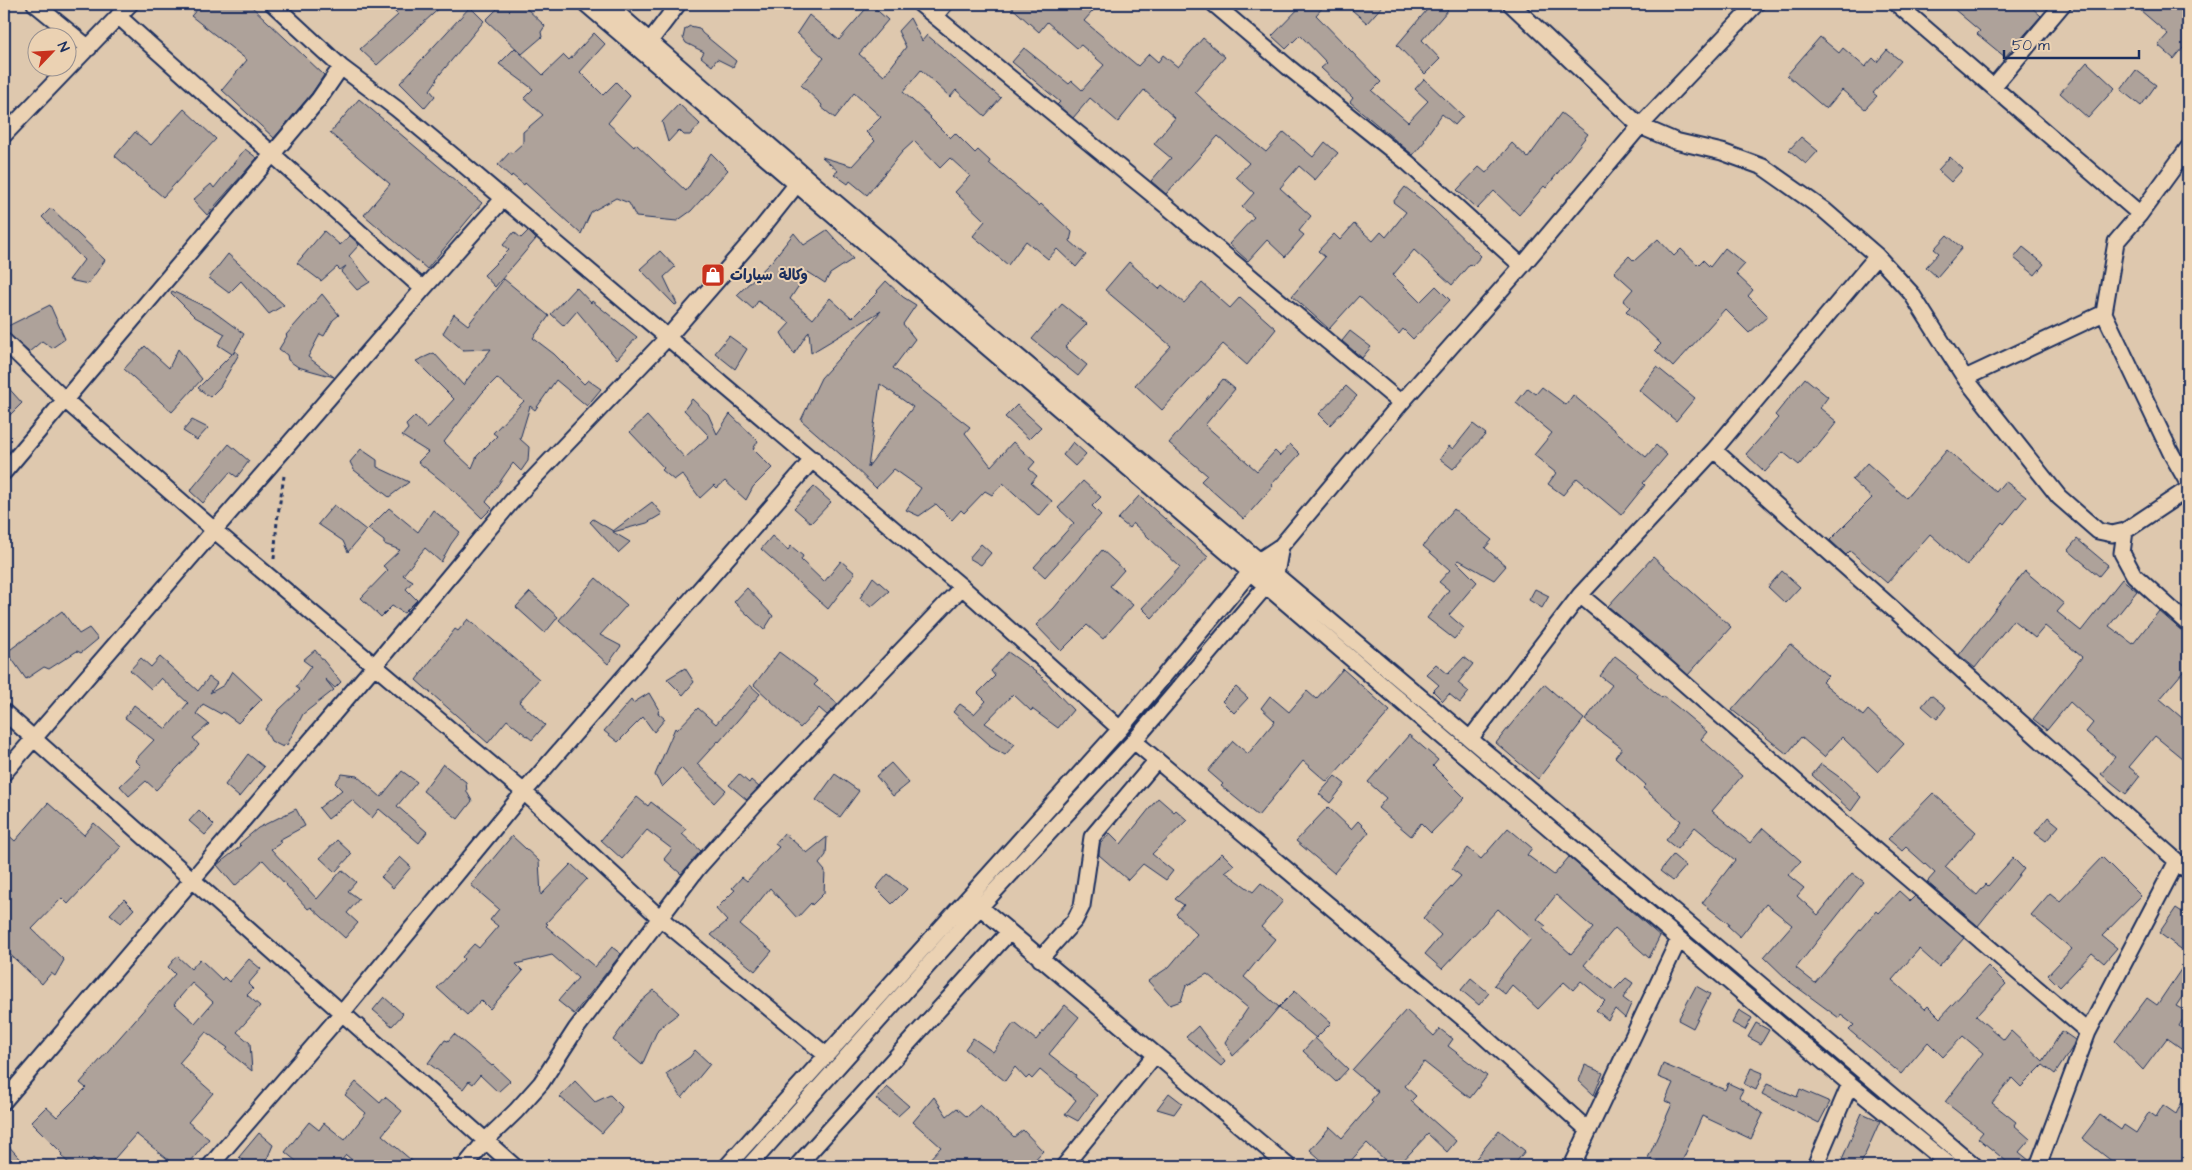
<svg xmlns="http://www.w3.org/2000/svg" width="2192" height="1170" font-family="'Architects Daughter','Playpen Sans Arabic',sans-serif">
<rect width="100%" height="100%" fill="#dec8ae"/>
<filter id="ink" filterUnits="userSpaceOnUse"><feTurbulence type="fractalNoise" baseFrequency=".02" numOctaves="2"/><feDisplacementMap in="SourceGraphic" scale="10" xChannelSelector="R" yChannelSelector="G"/><feConvolveMatrix kernelMatrix="1 2 1 2 8 2 1 2 1" color-interpolation-filters="sRGB"/></filter>
<g filter="url(#ink)">
<!-- building -->
<path fill="#aea29a" stroke="#1b2f5e" fill-rule="evenodd" d="M202 4H249L324 75 312 93 274 138 222 90 247 60 191 16Z
M387 4H444L377 65 360 49 398 15Z
M502 4H522L545 26 541 32 542 37 522 54 486 20Z
M870 4 888 20 859 54 884 76 906 47 898 31 910 18 922 41 927 35 1001 98 985 116 956 90 950 97 921 70 903 92 931 117 930 118 950 138 955 133 975 153 978 150 990 161 989 163 1039 206 1041 204 1072 232 1070 241 1086 255 1076 267 1057 249 1048 259 1026 241 1008 265 973 236 985 221 955 192 970 176 950 158 940 168 914 141 902 152 867 195 850 181 848 184 834 174 838 171 822 157 852 166 875 141 866 132 881 117 854 93 835 118 821 107 822 105 801 85 824 58 797 33 809 15 839 40Z
M1008 4H1099L1084 21 1138 66 1149 54 1158 62 1163 55 1178 67 1203 38 1225 57 1195 92 1217 113 1266 152 1284 132 1313 157 1325 142 1338 153 1315 180 1299 166 1280 188 1311 216 1299 231 1304 235 1285 257 1267 240 1248 261 1229 244 1254 217 1242 207 1254 193 1236 177 1249 163 1218 136 1166 194 1151 181 1171 158 1154 144 1175 118 1144 90 1118 122 1090 98 1073 118 1057 105 1060 102 1012 62 1024 48 1069 84 1072 81 1082 90 1104 65 1081 45 1077 48 1047 22 1039 32Z
M1303 4H1326L1316 15 1381 82 1372 91 1408 122 1428 101 1415 89 1424 79 1463 116 1455 125 1442 114 1424 139 1425 141 1413 155 1350 102 1353 98 1321 68 1327 63 1300 35 1286 49 1272 36Z
M1345 4H1384L1367 23Z
M1432 4H1441L1448 10 1422 40 1440 59 1425 74 1397 45Z
M1948 4H2028L2041 16 2005 57 1977 34 1980 31Z
M2133 4H2188V42L2174 59 2158 45 2168 34Z
M470 7 484 21 436 79 437 80 430 90 435 96 425 108 400 83Z
M690 26 699 28 702 33 736 61 733 67 717 59 712 66 701 57 704 52 686 43 683 38 685 29Z
M594 33 605 44 580 72 603 95 616 82 630 96 608 123 634 147 636 144 686 191 711 153 728 170 691 211 677 221 636 217 629 203 616 198 591 212 581 234 525 183 524 185 512 175 511 177 498 165 510 152 512 153 523 143V132L543 115 524 98 533 89 499 64 515 48 543 75 564 55 569 60Z
M1820 37 1839 53 1843 48 1865 67 1873 58 1877 62 1887 50 1901 61 1873 93 1877 96 1865 109 1842 90 1826 109 1787 75Z
M2087 62 2115 88 2088 118 2060 93Z
M2136 70 2156 85 2141 106 2121 90Z
M359 99 482 203 427 269 364 215 390 184 330 133Z
M679 104 700 124 690 135H684L679 130 668 142 662 122Z
M184 109 216 139 163 197 115 156 135 132 151 145Z
M1561 113 1588 134 1546 188 1544 186 1519 215 1494 191 1477 209 1457 190 1479 167 1486 173 1512 143 1528 158Z
M1801 137 1818 151 1806 164 1789 150Z
M245 149 257 158 207 215 193 200 211 184 214 188Z
M1950 157 1963 169 1951 182 1938 170Z
M1405 187 1433 209 1481 256 1472 266 1470 264 1452 285 1414 250 1393 275 1420 302 1436 286 1450 300 1413 339 1403 329 1399 334 1359 296 1329 329 1292 296 1325 257 1318 251 1334 234 1340 240 1354 224 1373 241 1381 232 1386 237 1406 212 1393 202Z
M51 208 105 260 88 284 69 280 84 260 42 217Z
M827 230 853 259 830 274 825 283 808 272 790 299 813 319 830 298 852 318 878 292 877 291 886 281 903 297 916 305 903 324 915 339 893 368 970 427 965 433 991 466 1013 442 1035 462 1029 469 1037 476 1031 483 1052 501 1039 516 1003 483 992 495 985 491 964 513 961 510 952 520 936 504 919 516 906 510 921 488 894 469 876 488 848 461 801 420 821 378 881 311 811 353 809 331 794 354 781 333 790 323 758 301 753 309 737 295 772 261 794 233 804 245ZM880 384 913 407 868 467Z
M324 231 340 245 350 236 357 242 359 245 349 256 370 282 357 290 341 272 346 266 340 270 337 267 321 281 297 263Z
M528 231 536 239 495 287 484 275 509 250 503 245 514 232 521 238Z
M1947 235 1962 248 1937 277 1926 267 1939 253 1934 249Z
M1658 239 1674 256 1681 249 1698 265 1703 260 1710 267 1725 248 1745 264 1736 274 1753 290 1748 296 1768 316 1749 333 1725 309 1673 367 1655 350 1661 344 1626 311 1630 307 1623 301 1633 289 1614 272 1629 256 1634 261Z
M2023 247 2044 264 2035 275 2014 258Z
M660 251 675 267 664 277 677 304 675 305 640 269Z
M228 254 249 273 284 305 269 314 241 281 229 293 209 278Z
M1129 262 1159 289 1162 285 1184 303 1202 283 1230 308 1240 297 1276 329 1247 365 1223 344 1162 410 1135 385 1171 346 1105 290Z
M504 279 549 316 533 338 554 354 584 384 588 380 601 389 587 406 556 380 535 410 530 406 520 439 529 447 528 461 521 471 513 463 486 502 492 508 482 518 453 490 418 462 428 452 402 436 408 429 406 425 415 416 427 429 454 399 416 361 434 353 463 385 491 349 463 350 443 333 454 314 468 325ZM497 378 524 401 493 433 497 436 477 456 472 468 444 442 482 393Z
M576 287 591 303 592 301 637 337 617 359 577 311 564 326 551 314Z
M172 291 210 309 244 334 233 354 235 351 239 354 220 387 210 397 198 388 232 354 218 345 225 334 195 317 171 293Z
M322 294 339 315 333 320 324 336 320 334 308 357 334 377 298 367 288 360 287 355 279 349 287 336 286 335Z
M1062 304 1087 324 1065 347 1087 365 1078 376 1032 339Z
M50 305 65 339 52 348 42 341 29 352 4 330V328Z
M1350 331 1371 347 1362 358 1342 341Z
M729 336 747 349 735 369 715 353Z
M145 346 169 368 178 349 202 379 172 412 124 369Z
M1657 367 1695 398 1676 421 1639 390Z
M1805 378 1828 397 1820 408 1837 422 1816 448 1814 447 1799 465 1783 452 1765 472 1746 454 1778 418 1775 415Z
M1223 379 1235 389 1205 425 1257 471 1275 451 1280 456 1290 444 1300 454 1271 485 1273 486 1244 519 1201 481 1207 475 1169 443Z
M4 383 22 403 4 421Z
M1346 386 1357 396 1330 425 1319 414Z
M1542 387 1566 405 1573 395 1646 457 1656 445 1667 455 1643 483 1645 485 1621 515 1577 478 1563 495 1548 484 1556 473 1534 455 1552 433 1516 403 1528 388 1536 394Z
M692 399 708 414 717 434 730 414 758 441 753 449 772 468 753 487 746 500 725 481 717 488 714 485 700 498 682 474 674 480 662 470 664 468 630 432 647 416 685 458 709 436 684 410Z
M1017 405 1041 427 1029 439 1005 417Z
M192 420 208 428 197 440 183 431Z
M1473 424 1486 434 1453 469 1440 459 1449 446 1453 449Z
M1073 442 1086 454 1075 466 1063 455Z
M229 444 249 461 237 477 230 472 203 503 190 491Z
M361 449 377 460V467L409 482 389 497 354 470 350 462Z
M1947 450 1996 492 2005 481 2026 497 2004 524 2002 522 1966 566 1930 534 1887 583 1850 551 1846 555 1830 540 1872 498 1852 480 1867 463 1906 498Z
M1083 481 1101 497 1092 506 1101 515 1045 577 1034 567 1074 523 1058 508Z
M814 487 831 502 811 523 794 508Z
M1139 496 1208 557 1152 618 1142 608 1180 567 1133 523 1129 528 1118 519Z
M652 502 662 514 647 523 613 532 630 542 618 553 590 522 593 519 613 531Z
M334 505 366 530 348 552 343 541 318 524Z
M389 508 418 532 433 510 460 532 451 544 441 562 425 548 403 575 413 581 406 589 417 600 404 613 392 606 381 617 361 598 388 570 383 566 400 550 384 544V541L368 529Z
M1454 509 1492 540 1485 548 1506 566 1494 580 1459 560 1457 562 1477 582 1449 615 1464 628 1454 639 1427 618 1449 590 1439 582 1450 570 1423 546Z
M772 536 788 550 791 546 803 556 801 560 824 582 841 561 855 573 828 609 761 549Z
M2077 539 2108 565 2099 576 2068 550Z
M981 544 991 553 981 565 969 558Z
M1102 550 1124 570 1110 586 1133 605 1103 639 1087 625 1061 651 1036 625 1054 608Z
M1653 557 1731 627 1688 675 1608 606Z
M1782 571 1800 587 1785 603 1768 587Z
M2025 571 2064 604 2057 612 2081 631 2122 579 2137 591 2109 626 2133 644 2159 611 2182 631 2188 633V666L2160 699 2188 723V763L2155 736 2129 767 2140 776 2126 794 2101 774 2115 757 2086 732 2093 723 2070 702 2047 730 2033 719 2082 657 2045 626 2035 638 2013 620 1975 668 1959 655Z
M873 577 889 591 871 607 860 598Z
M596 578 627 605 600 635 621 646 608 664 559 620Z
M747 588 773 616 764 630 734 602Z
M1535 589 1549 596 1542 608 1529 600Z
M530 592 558 617 545 633 516 607Z
M62 611 79 634 89 628 98 639 81 653 77 651 49 669 44 667 26 679 7 652Z
M468 619 539 679 519 702 545 725 532 740 507 720 488 743 416 680 455 629 458 631Z
M1790 644 1828 676 1822 682 1863 716 1868 710 1904 744 1878 772 1842 737 1824 757 1801 737 1787 754 1732 710Z
M315 650 341 682 335 688 325 679 334 690 303 714 287 745 285 744 283 747 271 741 265 729 279 710 300 690 296 687 311 666 303 660Z
M779 652 818 681 814 685 838 704 827 715 819 708 800 728 754 685Z
M1008 652 1040 675 1073 710 1058 728 1032 709 1031 711 1013 694 985 723 1015 744 1005 755 989 746 990 745 953 712 960 704 974 714 986 701 978 693 995 676 991 671Z
M1615 656 1637 673 1636 676 1662 698 1663 696 1676 706 1707 732 1701 739 1742 776 1712 811 1750 843 1763 828 1801 861 1788 875 1804 888 1797 896 1818 915 1852 873 1864 882 1796 968 1815 983 1876 911 1878 913 1899 891 1910 901 1915 896 1964 938 1939 967 1919 949 1892 980 1925 1009 1928 1006 1940 1018 1988 966 2006 984 1976 1016 2004 1040 2011 1031 2043 1061 2062 1031 2075 1040 2072 1048 2055 1074 2043 1065 2021 1087 2012 1078 1992 1103 2016 1122 2014 1125 2030 1139 2019 1152 2030 1161 2029 1166H2012L1978 1138 1983 1132 1945 1102 1983 1053 1963 1036 1943 1057 1928 1042 1901 1074 1849 1030 1854 1025 1841 1015 1839 1018 1790 982 1764 957 1792 925 1766 904 1740 937 1728 926 1729 924 1702 903 1735 860 1695 827 1677 849 1666 840 1681 821 1643 788 1646 785 1615 757 1622 748 1585 720 1612 685 1600 676Z
M160 657 198 691 209 677 217 683 210 693 224 685 232 671 262 699 238 723 223 712 221 714 203 704 196 714 209 724 193 738 199 745 156 790 146 781 129 796 120 786 141 766 135 760 154 740 125 718 134 705 166 729 188 703 161 678 151 689 130 670 141 658 151 667Z
M1464 657 1473 664 1458 683 1469 692 1460 703 1449 694 1443 701 1433 691 1439 685 1426 674 1436 664 1448 674Z
M685 668 694 682 683 695 667 679Z
M1343 669 1390 711 1327 782 1303 761 1258 816 1221 786 1223 784 1208 771 1233 741 1248 754 1275 721 1261 708 1270 696 1289 712 1307 691 1316 699Z
M1544 684 1584 719 1538 779 1496 743Z
M750 685 760 694 719 742 718 741 697 764 726 790 714 803 681 768 662 787 655 775 675 728 677 730 698 708 716 724Z
M1236 687 1248 698 1234 713 1222 701Z
M649 693 659 710 658 713 665 719 654 732 643 717 618 742 604 731 631 700 633 703Z
M1931 695 1946 707 1937 719 1922 706Z
M1409 735 1438 760 1433 766 1465 798 1431 833 1421 823 1411 836 1378 808 1386 798 1368 782Z
M248 754 264 767 239 797 225 785Z
M891 763 909 783 893 796 876 776Z
M443 764 466 782 467 792 472 801 458 819 423 791Z
M1821 764 1842 779 1861 797 1851 811 1812 775Z
M402 771 417 782 397 806 427 832 419 843 379 809 372 818 352 800 328 819 319 808 342 790 335 783 342 774 357 776 381 797Z
M739 774 749 783 751 780 759 787 747 800 729 785Z
M835 774 859 791 840 817 816 800Z
M1335 776 1345 784 1330 803 1319 794Z
M1933 793 1976 832 1945 867 1977 895 1986 884 1988 886 2013 858 2024 869 1978 926 1927 882 1935 873 1906 847 1902 851 1888 839Z
M637 797 648 806 651 802 686 829 682 834 701 851 681 874 664 859 672 849 647 830 622 859 601 840Z
M1158 798 1174 812 1176 810 1187 820 1152 854 1173 871 1166 880 1143 864 1128 880 1099 855 1100 844 1110 833 1121 844Z
M48 803 84 835 94 823 121 847 68 904 62 898 32 929 64 960 55 976 51 973 42 984 4 949V942L9 936 4 931V831L15 841Z
M1328 807 1351 829 1358 821 1369 832 1334 873 1296 841Z
M296 809 305 826 279 840 281 843 271 849 317 899 342 870 356 882 348 891 359 899 347 913 358 923 345 938 311 907 308 909 263 860 235 886 217 865 241 846 239 844 258 828Z
M199 810 214 825 205 835 189 821Z
M2048 817 2059 826 2046 841 2035 833Z
M1508 828 1532 848 1527 855 1554 875 1569 857 1660 936 1649 958 1615 928 1584 965 1614 990 1626 978 1633 983 1623 998 1631 1004 1625 1018 1615 1009 1608 1020 1596 1010 1605 1001 1581 981 1573 990 1564 982 1538 1009 1512 985 1505 994 1494 985 1531 939 1498 909 1442 969 1425 954 1441 935 1423 918 1461 876 1452 869 1468 848 1481 859ZM1556 895 1593 928 1571 954 1543 929 1546 926 1537 919Z
M784 833 807 853 827 837 826 855 819 864 825 871 824 893 812 905 811 903 797 918 770 888 740 925 772 951 755 971 711 935 727 921 716 909 735 890 732 888 742 877 747 881 779 847 775 844Z
M512 836 539 861 541 895 571 864 587 879 546 923 548 924 546 926 595 967 612 947 621 954 574 1014 558 1001 578 978 552 955 516 964 523 971 490 1009 481 1000 467 1015 437 988 464 959 462 957 474 944 479 948 498 926 490 920 499 909 471 885Z
M337 840 352 854 335 872 320 858Z
M1222 853 1234 865 1225 872 1253 892 1261 883 1283 901 1261 927 1275 939 1244 977 1279 1007 1255 1035 1233 1056 1225 1042 1248 1008 1207 974 1186 986 1181 1001 1170 1005 1148 981 1169 967 1197 934 1176 914 1184 905 1175 899Z
M1673 855 1686 866 1673 881 1660 871Z
M400 857 411 867 393 888 381 877Z
M2102 857 2141 896 2102 936 2117 948 2104 963 2092 953 2060 987 2048 975 2072 949 2031 915 2050 893 2060 901Z
M888 874 907 889 892 904 876 888Z
M124 899 134 909 121 923 110 914Z
M2176 908 2188 916V954L2159 933Z
M177 956 191 969 200 959 222 980 224 977 229 982 249 959 261 969 248 984 253 989 247 995 260 1006 237 1032 250 1043 252 1071 226 1050 228 1048 206 1032 179 1063 213 1093 188 1122 209 1139 187 1166H176L136 1134 108 1166H102L93 1158 85 1166H72L61 1156 63 1154 31 1122 46 1107 57 1117 86 1088 80 1083 175 974 168 967ZM192 983 213 1002 195 1023 174 1004Z
M2188 959V988L2176 1006 2187 1012 2179 1026 2188 1032V1053L2167 1038 2143 1070 2115 1041 2147 998 2157 1005Z
M1471 978 1489 993 1479 1005 1461 990Z
M1696 986 1710 994 1693 1028 1678 1020Z
M654 990 679 1013 658 1029 642 1065 613 1040 640 1002Z
M1295 991 1331 1023 1316 1038 1279 1007Z
M384 997 403 1014 392 1026 373 1010Z
M1065 1005 1079 1017 1049 1054 1076 1075 1075 1077 1097 1095 1078 1121 1065 1114 1076 1100 1040 1070 1032 1079 1029 1076 1026 1079 1015 1067 1005 1081 965 1049 973 1038 993 1052 1013 1024H1016L1036 1040Z
M1406 1010 1434 1036 1440 1029 1453 1039 1448 1046 1487 1076 1470 1098 1424 1062 1405 1086 1416 1096 1411 1101 1456 1141 1447 1152 1428 1134 1398 1166H1391L1367 1143 1346 1166H1328L1310 1150 1330 1127 1342 1138 1373 1102 1371 1100 1378 1092 1352 1070Z
M1739 1010 1752 1018 1745 1030 1732 1023Z
M1756 1023 1769 1030 1761 1044 1748 1037Z
M1198 1026 1225 1062 1221 1066 1186 1037Z
M454 1034 492 1066 493 1065 510 1081 498 1092 480 1075 473 1084 469 1081 463 1089 428 1063 445 1040 448 1041Z
M1315 1038 1348 1069 1336 1082 1303 1051Z
M695 1050 710 1064 682 1098 666 1074 690 1057Z
M1663 1064 1725 1090 1728 1083 1743 1090 1739 1097 1763 1114 1751 1139 1702 1116 1680 1166H1666L1648 1158 1672 1104 1665 1101 1673 1083 1658 1077Z
M1585 1065 1603 1073 1594 1095 1579 1081Z
M1751 1068 1763 1073 1756 1090 1744 1084Z
M575 1081 595 1102 610 1095 622 1107 619 1114 602 1133 560 1097Z
M356 1082 380 1103 385 1097 402 1111 382 1135 418 1166H359L346 1155 337 1166H302L285 1152 309 1122 319 1130 324 1123 345 1140 366 1113 345 1095Z
M1767 1084 1797 1097 1800 1089 1830 1102 1819 1123 1762 1094Z
M887 1087 909 1106 898 1116 876 1099Z
M2188 1090V1151L2178 1166H2118L2082 1138 2100 1115 2121 1130 2124 1125 2136 1133 2149 1112 2156 1117 2163 1105 2176 1114Z
M1169 1093 1182 1103 1174 1114 1157 1109Z
M934 1097 947 1116 957 1108 967 1117 980 1105 1014 1137 1023 1130 1043 1151 1029 1166H923L941 1147 913 1122Z
M1862 1113 1880 1121 1860 1166H1839Z
M1499 1130 1525 1151 1513 1166H1470Z
M259 1133 273 1145 264 1166H250L239 1157Z
M4 1141 27 1166H4Z"/>
<g fill="none" stroke-linecap="round" stroke-linejoin="round">
<!-- minor casing -->
<g stroke="#1b2f5e" stroke-width="19">
<path id="minor" d="M35 4 89 48
M273 4 341 67 397 109 457 159 962 587 1120 729
M586 4 1679 939 1850 1084 1951 1166
M607 4 822 191 1975 1166
M920 4 1170 209 1401 403
M1214 4 1288 67 1408 163 1522 266
M1511 4 1640 126 1675 141 1722 152 1763 167 1824 210 1877 256 1911 293 1965 378 2059 497 2098 531 2112 534 2125 531 2188 489
M1897 4 2140 214
M118 16 423 289
M935 16 945 4
M650 41 678 4
M1993 87 2063 4
M4 135 130 4
M2104 313 2171 453 2188 483
M4 341 65 400 214 530 524 792 660 918 826 1055
M1965 378 2104 313 2116 242 2140 214 2188 148
M1714 450 2188 871
M4 472 319 99 341 67
M2125 531 2122 553 2134 575 2188 624
M1580 595 1645 649 1842 822 2088 1032
M4 712 514 1166
M1470 739 1580 595 1714 450 1877 256
M1134 741 1477 1030 1588 1130
M4 773 423 289 503 199
M980 907 1288 1166
M1040 959 1075 920 1082 906 1092 837 1157 760
M4 1101 375 665 512 501 668 337 754 238 796 185
M210 1166 342 1013 524 792 813 459
M465 1166 486 1140 516 1111 541 1083 576 1029 697 869 756 803 962 587
M727 1166 1120 729 1260 560 1281 546 1401 403 1522 266 1640 126 1756 4
M749 1166 980 907 1134 741 1276 574 1281 546
M797 1166 1009 932
M1064 1166 1155 1055
M1572 1166 1679 939
M1815 1166 1850 1084
M2038 1166 2088 1032 2177 861"/>
</g>
<!-- path -->
<path stroke="#1b2f5e" stroke-width="3" stroke-dasharray="4 4" stroke-linecap="butt" d="M274 559 277 521 284 476"/>
<!-- minor -->
<use href="#minor" stroke="#ebd2b3" stroke-width="15"/>
</g>
</g>
<!-- icons -->
<defs>
<g id="shop-square" transform="scale(1.25)"><rect x="-9" y="-9" width="18" height="18" rx="4" fill="#c8321e" stroke="#ebd2b3"/><path d="M-5-2.5h2.3a2.7 3.5 0 0 1 5.4 0H5L5.5 6h-11ZM-1.5-2.5h3a1.5 2.3 0 0 0-3 0Z" fill="#fff"/></g>
</defs>
<g fill-rule="evenodd">
<use href="#shop-square" x="713" y="275"/>
</g>
<g text-anchor="middle" stroke-width="4" stroke-linejoin="round" paint-order="stroke">
<!-- poi labels -->
<g font-size="15" font-weight="bold" fill="#1b2f5e" stroke="#ebd2b3" text-anchor="start">
<text x="730" y="280">وكالة سيارات</text>
</g>
</g>
<!-- margin -->
<rect width="2192" height="1170" fill="none" stroke="#ebd2b3" stroke-width="20"/>
<rect x="10" y="10" width="2172" height="1150" fill="none" stroke="#1b2f5e" stroke-width="2" filter="url(#ink)"/>
<!-- north arrow -->
<g transform="translate(52 52) rotate(65)"><circle r="24" fill="#ebd2b3" stroke="#989191"/>
<path d="M0-4L9 19L0 12L-9 19Z" fill="#c8321e"/>
<text y="-8" font-size="14" font-weight="bold" text-anchor="middle" fill="#1b2f5e">N</text>
</g>
<!-- scale -->
<path d="M2004 50v8h135v-8" fill="none" stroke="#1b2f5e" stroke-width="2.5"/>
<text x="2012" y="50" font-size="15" fill="#1b2f5e" stroke="#ebd2b3" stroke-width="4" paint-order="stroke">50 m</text>
</svg>
